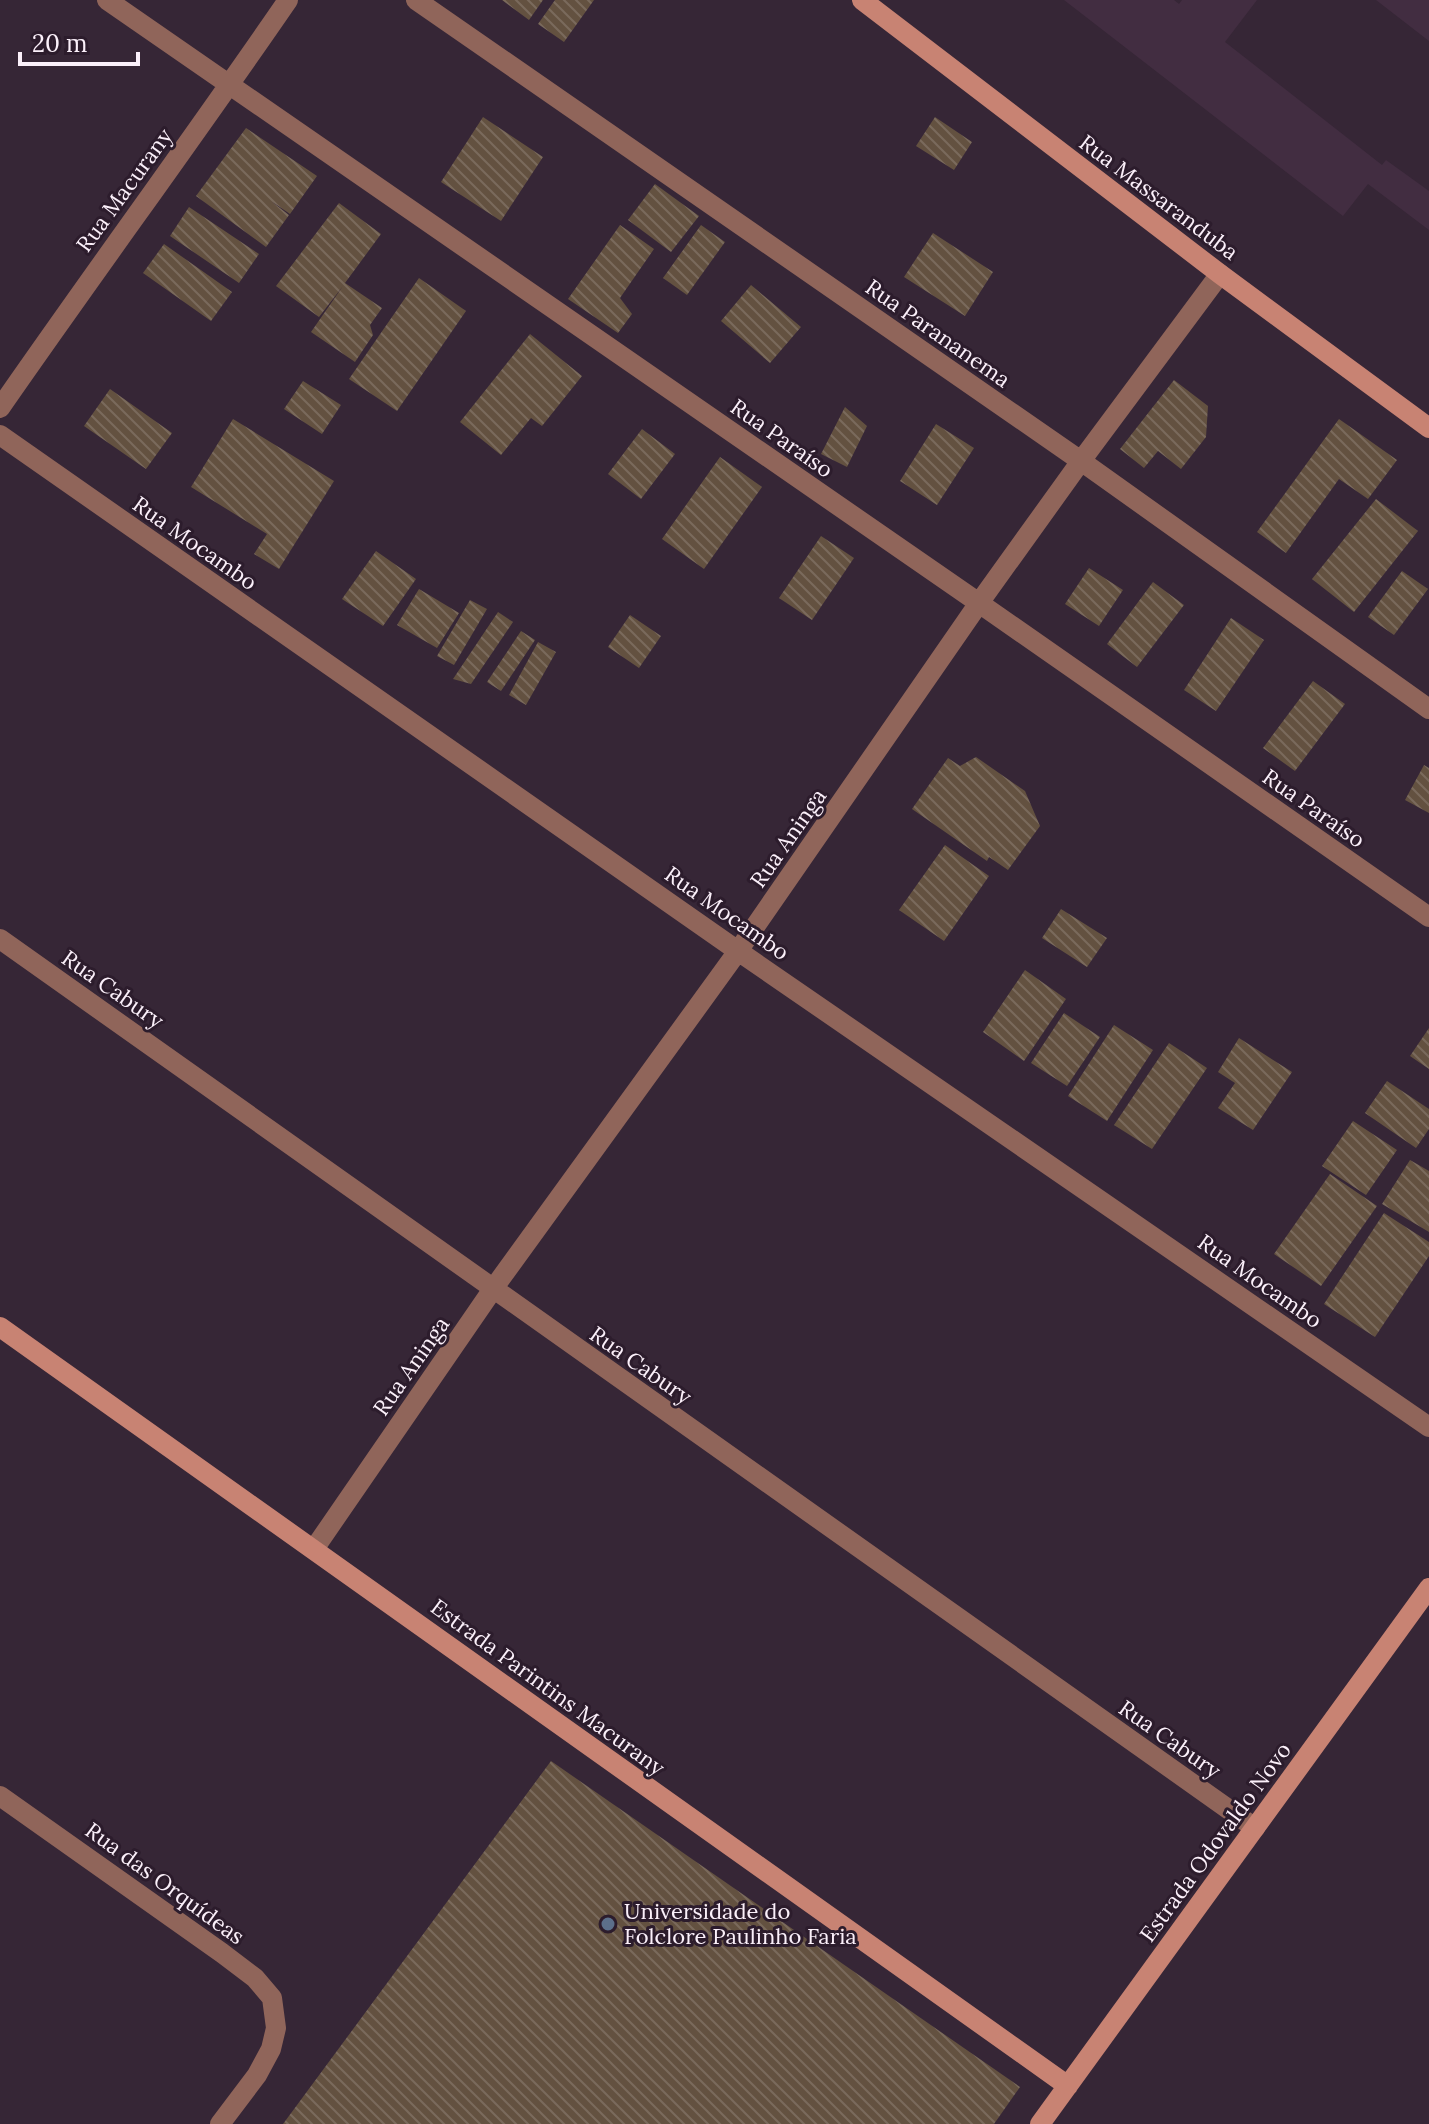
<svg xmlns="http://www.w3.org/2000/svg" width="1429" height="2124" font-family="Lora,serif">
<defs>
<pattern id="building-back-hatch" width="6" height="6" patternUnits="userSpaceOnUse" patternTransform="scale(2)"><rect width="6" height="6" fill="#635140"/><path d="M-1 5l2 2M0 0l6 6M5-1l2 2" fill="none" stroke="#7a6a5c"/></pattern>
</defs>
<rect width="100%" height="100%" fill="#362636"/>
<!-- built -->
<path fill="#422d41" d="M1064 0H1174L1179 4 1182 0H1257L1225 42 1382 165 1386 160 1429 191V230L1368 184 1343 216Z
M1376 0H1429V41Z"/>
<!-- building -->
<path fill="url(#building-back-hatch)" d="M502 0H543L529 20Z
M555 0H594L564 42 538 24Z
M483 117 543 157 501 221 441 182Z
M935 117 972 142 954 170 916 146Z
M246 128 317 176 290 214 271 201 289 215 266 247 196 196Z
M655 184 699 216 671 252 628 220Z
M339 203 381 234 345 283 382 308 370 325 373 335 355 362 311 332 343 286 319 317 276 286Z
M189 207 259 254 239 283 170 236Z
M620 225 654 249 620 298 632 314 618 333 568 299Z
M701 225 725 242 687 295 663 278Z
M933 233 993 272 965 316 904 277Z
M164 244 232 292 211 321 143 273Z
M419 278 466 311 397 411 349 379Z
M751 285 801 327 770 363 721 321Z
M530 334 582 376 542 426 531 418 501 455 460 422Z
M1174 380 1208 406 1206 437 1181 469 1158 451 1144 468 1120 449Z
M303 381 341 405 322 434 284 409Z
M110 389 172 433 146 469 84 426Z
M845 407 867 426 847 467 821 454Z
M233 419 334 481 279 569 254 554 267 534 191 487Z
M1339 419 1397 460 1368 499 1339 479 1286 553 1257 532Z
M936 424 974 448 937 505 900 481Z
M642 429 675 454 641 499 608 474Z
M720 457 762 487 704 569 662 539Z
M1376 499 1418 531 1354 612 1312 579Z
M821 536 854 558 812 620 779 598Z
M376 551 416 579 383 626 342 599Z
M1089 568 1123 590 1099 626 1065 604Z
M1402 571 1428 589 1394 635 1368 617Z
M1153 582 1184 605 1137 667 1107 644Z
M419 589 459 613 437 648 397 625Z
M470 600 487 609 454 665 437 656Z
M498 612 513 622 471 684 453 679Z
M630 615 661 636 639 668 608 647Z
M1231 618 1264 640 1216 711 1184 690Z
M521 631 535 640 501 691 487 682Z
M538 642 556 652 526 705 509 695Z
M1313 681 1345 704 1295 771 1263 748Z
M976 757 1025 791 1040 826 1008 870 989 857 987 861 912 809 948 758 960 766Z
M1424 765 1429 768V813L1405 800Z
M945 845 989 876 944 941 899 910Z
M1061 909 1107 938 1087 967 1042 938Z
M1025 970 1066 999 1024 1061 983 1032Z
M1064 1013 1100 1037 1067 1086 1031 1063Z
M1114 1025 1153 1050 1107 1121 1068 1096Z
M1429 1028V1069L1410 1056Z
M1239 1038 1292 1072 1253 1130 1218 1108 1235 1083 1218 1072Z
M1169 1043 1207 1068 1152 1149 1114 1125Z
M1387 1081 1429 1109V1129L1416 1148 1365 1113Z
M1353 1121 1397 1150 1366 1195 1322 1166Z
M1410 1160 1429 1171V1232L1382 1204Z
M1330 1174 1377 1206 1321 1286 1274 1254Z
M1384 1213 1429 1242V1256L1375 1337 1324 1304Z
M551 1761 1020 2087 994 2124H283Z"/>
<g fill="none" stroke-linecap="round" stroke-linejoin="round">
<!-- street -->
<path stroke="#90655a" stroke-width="20" d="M107 0 979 603 1429 917
M416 0 1081 461 1429 709
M0 408C95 271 194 137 288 0
M0 435 738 951 1429 1427
M0 939 1255 1828
M314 1549 493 1289 738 951 979 603 1081 461 1220 274
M0 1796 222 1953 255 1978 272 1998 276 2028 271 2049 257 2075 220 2124"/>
<!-- secondary -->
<path stroke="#c88373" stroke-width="20" d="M862 0 1220 274 1429 428
M0 1327 1068 2086
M1040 2124 1429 1588"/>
</g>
<!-- markers -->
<circle fill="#5c6f8a" stroke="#2c1c2c" stroke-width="3" cx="608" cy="1924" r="8"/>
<g text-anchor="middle" stroke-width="6" stroke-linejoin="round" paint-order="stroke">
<!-- street labels -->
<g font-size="22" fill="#fbf0fa" stroke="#2c1c2c">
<text transform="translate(124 190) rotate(-54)" y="8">Rua Macurany</text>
<text transform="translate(1159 197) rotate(37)" y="8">Rua Massaranduba</text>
<text transform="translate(938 333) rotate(35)" y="8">Rua Parananema</text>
<text transform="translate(782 438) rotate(35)" y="8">Rua Paraíso</text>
<text transform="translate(195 543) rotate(35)" y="8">Rua Mocambo</text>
<text transform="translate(1314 808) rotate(35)" y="8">Rua Paraíso</text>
<text transform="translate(788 838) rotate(-55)" y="8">Rua Aninga</text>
<text transform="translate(727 913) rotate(35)" y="8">Rua Mocambo</text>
<text transform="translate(113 989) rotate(35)" y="8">Rua Cabury</text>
<text transform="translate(1260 1281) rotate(35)" y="8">Rua Mocambo</text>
<text transform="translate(641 1365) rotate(35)" y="8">Rua Cabury</text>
<text transform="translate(411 1366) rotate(-55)" y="8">Rua Aninga</text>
<text transform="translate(548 1687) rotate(36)" y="8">Estrada Parintins Macurany</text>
<text transform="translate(1170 1739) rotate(35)" y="8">Rua Cabury</text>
<text transform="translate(1215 1842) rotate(-54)" y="8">Estrada Odovaldo Novo</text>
<text transform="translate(165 1883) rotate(36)" y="8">Rua das Orquídeas</text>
</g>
<!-- poi labels -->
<g font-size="22" fill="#fbf0fa" stroke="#2c1c2c" text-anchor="start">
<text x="624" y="1919">Universidade do<tspan x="624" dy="25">Folclore Paulinho Faria</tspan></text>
</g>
</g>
<!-- scale -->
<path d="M20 52v12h118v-12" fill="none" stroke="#fbf0fa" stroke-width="4"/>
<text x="32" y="52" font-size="24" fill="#fbf0fa" stroke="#2c1c2c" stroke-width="6" paint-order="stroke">20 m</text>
</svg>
